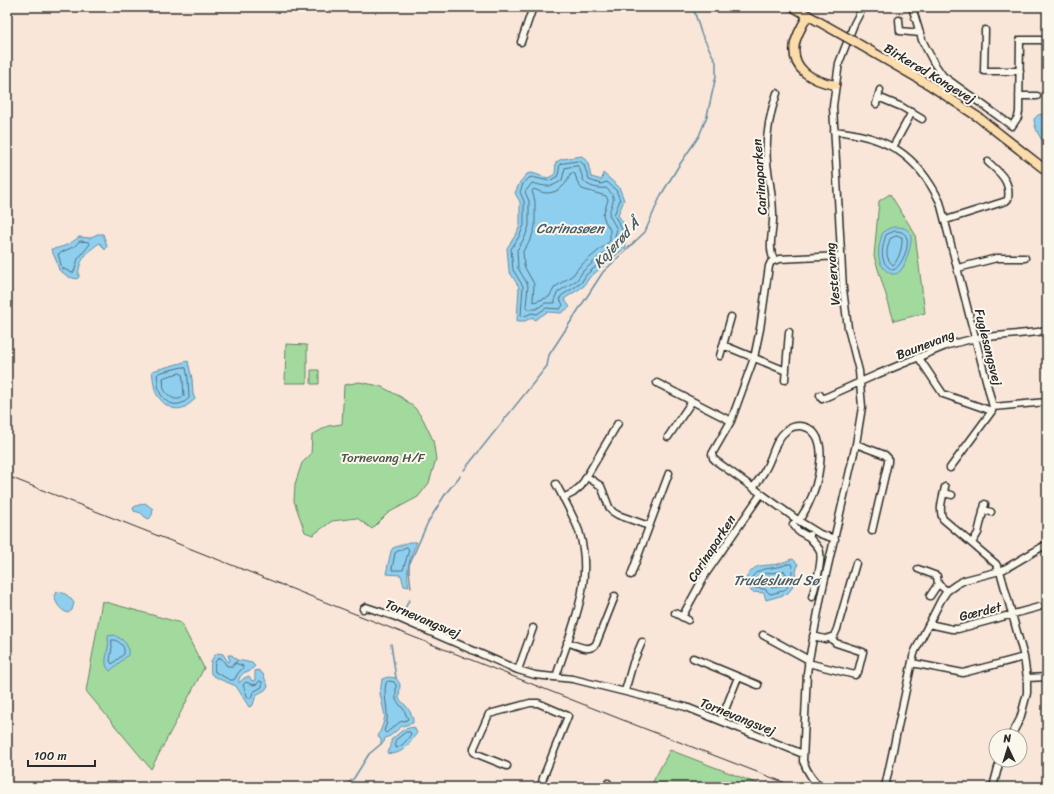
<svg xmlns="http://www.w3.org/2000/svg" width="1054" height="794" font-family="Sriracha,sans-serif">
<rect width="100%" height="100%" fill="#f9e6d9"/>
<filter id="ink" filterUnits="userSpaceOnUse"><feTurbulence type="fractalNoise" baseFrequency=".025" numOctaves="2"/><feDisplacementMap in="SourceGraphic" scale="8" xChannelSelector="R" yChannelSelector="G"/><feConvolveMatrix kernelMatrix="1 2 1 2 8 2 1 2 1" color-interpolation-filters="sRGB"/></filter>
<g filter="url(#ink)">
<!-- green -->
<path fill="#a2d99d" stroke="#668264" d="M890 194 915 234 925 313 894 321 874 256 879 201Z
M286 344 307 345V383H285Z
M311 370H319V384H311Z
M359 382 380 386 401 397 415 408 423 419 433 440 436 459 429 483 418 497 388 513 372 529 357 518 332 521 313 535 305 532 294 501 295 484 302 463 311 454 312 435 328 426 342 424 344 385Z
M102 601 181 623 204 668 151 769 86 691Z
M670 750 766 787H650Z"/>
<!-- water -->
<path fill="#8ecfef" stroke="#668da1" d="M1047 113V145C1040 140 1034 127 1034 119L1038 115Z
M582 156 588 163 591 177 602 180 603 173 619 187 624 200 618 215 627 229 624 235 626 247 589 278 584 286 564 299 570 307 561 313 547 312 535 320 533 317 525 321H517L519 287 509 271 507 248 517 233 520 225V202L515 193 520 182 527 174 532 173 548 178 555 174 556 162 562 159Z
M894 227C914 226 913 239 908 254 906 260 905 266 900 271 898 274 895 274 892 274 878 268 877 255 880 242 881 239 881 235 883 233 885 229 891 228 894 227Z
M97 234H103L107 246 105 250 100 243C88 250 77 262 79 277L77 279 69 277 59 270 56 260 51 249C62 248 70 244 79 237L90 238Z
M188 361 192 379 193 394 195 399C192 402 188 405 185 407 173 413 161 403 156 393 154 389 153 377 152 371Z
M145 503 153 509 152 515 149 519 145 517 141 513 134 511 133 508 136 506Z
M409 542H417C410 558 405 569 409 587L404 586 401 575 386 574 391 551 393 548Z
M793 559 798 564 792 588 787 594 766 600 764 593 752 592 744 582C755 562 758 567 778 564 783 563 787 560 793 559Z
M57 592C65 592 70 597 74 603L72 610 68 613C60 610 56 604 54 595Z
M114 635C124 640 129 644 128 655L110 671C102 664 108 654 108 646 109 643 108 640 108 636Z
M218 653 223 654 228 662 230 661 228 655H232L237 660 231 667 232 668 238 660 252 663 255 666 249 672H245C241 675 238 678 239 683L244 678 249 676 252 681 255 680V671L258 670 263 674 268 686 265 690 256 695 253 705 249 707 236 686 219 679 211 674C210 665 210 658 218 653Z
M388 677 396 678 400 684 399 699C405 704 414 714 413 723L402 726 390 736 385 738 384 742 381 744V739L378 737 383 724 385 716 380 694 382 679Z
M414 727 417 733C410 742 402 757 387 753L391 747V740L404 729Z"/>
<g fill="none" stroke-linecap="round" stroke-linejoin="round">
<!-- shore -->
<path stroke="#536d79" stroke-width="1" d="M580 161 584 165 589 180 601 184 607 182 616 190 620 200 614 215 622 229 620 235 621 245 586 275 581 283 561 296 560 299 563 305 560 309 546 308 537 314 532 313 522 317 521 315 523 286 513 270 511 249 520 235 524 225V201L520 192 523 184 529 178 532 177 549 181 558 176 560 164Z
M578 166C581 170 581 174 583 179 586 187 599 189 606 188 619 199 611 202 609 215L617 229 615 236 616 243 583 271 577 280 558 292 555 297V303H545L536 309H528L526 307 528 285 518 268 517 250 525 237 529 226V201L525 192 532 183C544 186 551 189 562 180L565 168Z
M573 173 575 174 578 184 582 189 606 196 608 200 603 215 605 221 610 230V241L579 267 573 275 555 287 549 297 534 302 533 300 534 284 524 266 523 251 531 239 535 227V201L532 191 534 189C538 191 543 193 547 193 558 193 568 184 570 174Z
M895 231C920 230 901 269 893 270 878 263 882 248 886 235Z
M896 236 902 237C903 245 899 260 893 265 884 257 887 249 890 239Z
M80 241 89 242 90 244 78 259 74 272 72 273 62 268 58 254 75 246Z
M183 367 186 368 188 379 189 398C179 409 164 405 159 390 158 386 158 379 157 375L159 373Z
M180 373 182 374 183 380 184 396C177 403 168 397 164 389 163 386 164 382 163 378L165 377Z
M407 547 409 550 403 570H392V569L395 553Z
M787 564H792L793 566C789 586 792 590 770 594L765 589 754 588 750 583C754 564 774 571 787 564Z
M784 571 786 574C784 585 784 586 772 588L767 584 756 582C759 570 775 574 784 571Z
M112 640H115C121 643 125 646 124 654L112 664 110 661 112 647Z
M219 658H221L227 666H231L235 663 243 666V668L238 673 234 680H230L215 672C214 666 214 661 219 658Z
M260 681 262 682V687L253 692 251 698H248L243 685 246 682 253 685 257 684Z
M389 681 394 682 396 685V700L404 710 408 719 407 720 400 722 386 733 384 731C392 714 382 700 386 683Z
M406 732H410L411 734C407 740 403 746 396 748L395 741Z"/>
<!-- stream -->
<path stroke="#668da1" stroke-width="1.5" d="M464 470 547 366 549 355 603 272 645 232 661 195 678 167 699 136 707 116 716 76V62L701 33 693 7
M411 588 409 571V565L428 522 446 493 460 476
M402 615 409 600
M391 644 396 678
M345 787 354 778 369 754 381 744"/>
<!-- minor casing -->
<g stroke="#2b2b2b" stroke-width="9">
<path id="minor" d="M912 7 922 40 934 63 943 76 1012 126 1018 117 1019 112 1020 40H1047
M899 20 900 31 920 33
M985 30 984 71H1020
M521 42 533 7
M1019 96H1037
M878 97 902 107 922 119
M876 104 880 90
M834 131C886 136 917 154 940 202L993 407 992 411 950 468
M893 147 912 112
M946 220 1006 201 1008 199C1011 181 1000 173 988 162
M774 260C767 247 774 229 773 215 773 197 769 180 767 163 765 138 769 116 777 93
M958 268 997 258H1025
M723 345 786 371
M720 356 731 317
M919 358 943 394 992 411
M785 380 789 332
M657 383 692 401
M820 395 822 399 878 374 948 345 976 338 1038 332 1047 329
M993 407 1047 402
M668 437 692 401 731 421
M856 444 885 455 888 458V462L872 531
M587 477 601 486 609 507 613 512 618 515 649 526
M945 487C943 497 938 510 943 519L996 564 1000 571 1024 657 1027 678V693L1022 712 1020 719 1011 736
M753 488C757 482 762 476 765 470 773 457 774 440 787 430 793 426 801 425 808 428 831 440 817 487 808 505 806 510 802 515 799 521
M944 493 952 495
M563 498 573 493 581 486 618 423
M983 510 991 512
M793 524 798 531 809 537 810 535
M809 537C812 541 817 545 819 549 824 558 815 587 812 597
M835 539 820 534 799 521 716 461 713 458 712 454 731 421 754 358 760 329 769 266 771 262 779 259 841 256
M972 543 978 533 985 504
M918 569 937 576 938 584 947 591
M631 575 669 473
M930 596 938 584
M363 609 366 607 396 617 518 670 535 675 573 679 686 707 803 754
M675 613 688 620
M682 617 705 575 761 494
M929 624 952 629H958L1039 607
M763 635 809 660
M813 636 825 639 834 636 837 629 856 563
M567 642C576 645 589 653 596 644L615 596
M693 658 758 685
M808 663 855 675 858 672 863 652 836 643 830 638
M912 663 963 673 1024 657
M518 670 533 628
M556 677C571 628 595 583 579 531 573 515 564 499 556 484
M1027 678 1047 677
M625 691 633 663 642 642
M721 720 738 677
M507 766 477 754 474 752V748L489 714 530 703H538L568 716 543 778 541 787
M604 787 608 783
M821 787C812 781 807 771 803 761L807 673 809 660 821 596 856 444 862 407 859 371 848 328 843 289 833 106 839 63 854 24 863 7
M885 787 913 657 915 651 941 600 947 591 957 584 965 580 1000 571 1008 567 1047 544
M993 787 1000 760"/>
</g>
<!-- major casing -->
<g stroke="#2b2b2b" stroke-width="11">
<path id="major" d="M793 7 839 33
M808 15C803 24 797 34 795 43 790 70 813 81 835 85
M855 42 928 84 978 117 1047 171"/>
</g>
<!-- minor -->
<use href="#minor" stroke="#fbf7ec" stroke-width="6"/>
<!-- major -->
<use href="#major" stroke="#fddcac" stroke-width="8"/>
<!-- tram -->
<path stroke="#2b2b2b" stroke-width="1" d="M7 476 643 728 796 787"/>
<!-- major-bridge casing -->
<g stroke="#2b2b2b" stroke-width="11" stroke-linecap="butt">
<path id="major-bridge" d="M839 33 855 42"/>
</g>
<!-- major-bridge -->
<use href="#major-bridge" stroke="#fddcac" stroke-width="8"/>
</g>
</g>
<g text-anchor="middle" stroke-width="4" stroke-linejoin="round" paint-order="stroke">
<!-- street labels -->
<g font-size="13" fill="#2b2b2b" stroke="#fbf7ec">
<text transform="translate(930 73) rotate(31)" y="5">Birkerød Kongevej</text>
<text transform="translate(759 177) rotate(-94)" y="5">Carinaparken</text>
<text transform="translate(832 274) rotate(-95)" y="5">Vestervang</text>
<text transform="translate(925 344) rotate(-21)" y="5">Baunevang</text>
<text transform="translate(989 347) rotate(76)" y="5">Fuglesangsvej</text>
<text transform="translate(711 548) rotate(-57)" y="5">Carinaparken</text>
<text transform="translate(980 611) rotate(-14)" y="5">Gærdet</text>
<text transform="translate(423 618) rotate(23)" y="5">Tornevangsvej</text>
<text transform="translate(738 716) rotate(22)" y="5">Tornevangsvej</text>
</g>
<!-- park labels -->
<g font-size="13" fill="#495648" stroke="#fbf7ec">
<text x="383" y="462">Tornevang H/F</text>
</g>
<!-- water labels -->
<g font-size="14" font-style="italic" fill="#495c66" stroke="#fbf7ec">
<text x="570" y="233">Carinasøen</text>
<text transform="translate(616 243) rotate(-48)" y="5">Kajerød Å</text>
<text x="776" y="585">Trudeslund Sø</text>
</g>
</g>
<!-- margin -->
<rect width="1054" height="794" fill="none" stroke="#fbf7ec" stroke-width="24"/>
<rect x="12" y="12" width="1030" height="770" fill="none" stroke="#2b2b2b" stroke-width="1.5" filter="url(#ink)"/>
<!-- north arrow -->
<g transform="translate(1008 748) rotate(356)"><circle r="19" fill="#fbf7ec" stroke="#a8a59f"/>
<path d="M0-3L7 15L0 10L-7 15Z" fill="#2b2b2b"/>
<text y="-6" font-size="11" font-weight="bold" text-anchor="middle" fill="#2b2b2b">N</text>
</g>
<!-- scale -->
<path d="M28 760v6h67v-6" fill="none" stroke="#2b2b2b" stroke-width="2"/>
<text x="34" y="760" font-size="12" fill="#2b2b2b" stroke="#fbf7ec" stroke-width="3" paint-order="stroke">100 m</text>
</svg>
